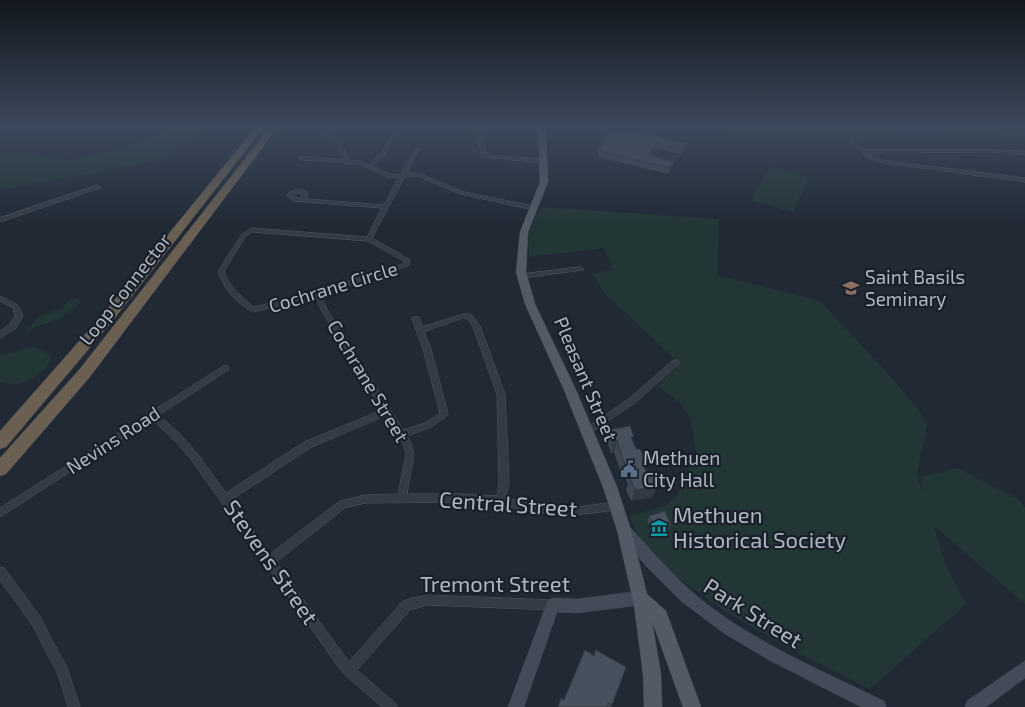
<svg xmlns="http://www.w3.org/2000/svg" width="1025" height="707" font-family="'Exo 2',sans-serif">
<rect width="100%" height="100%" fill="#202934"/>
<!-- green -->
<path fill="#233636" d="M178 127H207L161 160 0 190V152L34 154 66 160 120 149Z
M770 167 809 177 793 212 751 200Z
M541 207 719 219 718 275 820 301 880 365 918 409 927 425 917 475 923 493 921 477 958 468 1018 499 1025 508V604L934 526 947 568 966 604 870 689 788 648 723 610 675 576 641 539 629 516 665 506 676 497 696 452 691 420 680 403 658 386 680 364 605 294 592 273 613 270 603 248 529 257 528 233Z
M78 298 81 303 60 318 26 331 38 317 62 308 69 300Z
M33 347 51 355C52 370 30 381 16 384 11 385 5 383 0 382V355Z"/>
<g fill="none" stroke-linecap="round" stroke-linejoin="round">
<!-- street casing -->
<g stroke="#4e5660" stroke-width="1">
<path id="street" d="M397 127H401L385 155 372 166 392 175 401 174 415 149 419 148V149L407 173 421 174 464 192 534 206 537 208 534 210 460 194 418 176H405L372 238 409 259 410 260 408 266 320 294 328 311 403 430 425 423 440 413 423 349 412 319 413 317H419L422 327 463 314H471L480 326 505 394 509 483 505 498 527 503 576 507 616 502 619 503 621 506 619 509 616 510 576 515 527 511 497 504 464 502 365 503 345 508 276 562 349 662 402 602 412 598 427 595 553 600 557 601 558 605 557 609 553 610 427 605 410 610 357 670 395 703 397 707H382L345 675 337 665 190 458 175 441 152 419 0 517V508L225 365 228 366 229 368 228 370 159 415 181 435 196 452 226 493 304 442 382 410 322 311 315 296 253 312C238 305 222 287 218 271L242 234 252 228 367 237 382 208 293 201 286 195C292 189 300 188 307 192V199L384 205 399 177 389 178 359 164 302 160 299 158 302 156 345 160 337 145 324 135V131L326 130 328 131V134L341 143 350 161H360L368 165 381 153ZM296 193 302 194 301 198 295 197 292 195ZM253 232 368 241 404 261 403 264 300 296 254 307C242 298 229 287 224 271L246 236ZM463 318H467L473 327 497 394 499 483 497 496 464 494H407L414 454 411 443 407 436 431 427 447 416 448 414 431 349 424 332ZM386 416 403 444 406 454 398 494 365 495 340 501 270 554 231 500 310 448Z
M475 127H479L487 155 544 159 547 161 544 163 483 157Z
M628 127H632L635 132V133H631Z
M730 127H734L735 129 965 127 1025 132V134L965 129 846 130 865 150H994L1025 151V155L994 152 868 153 881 160 1025 178V182L878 162 866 157 841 130 734 131Z
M98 185 101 187 100 188 0 222V218Z
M581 267 584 269 583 270 522 278 519 276 522 274Z
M0 296 18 305 23 316 16 328 0 338V331L10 324 15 316 13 308 0 301Z
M675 360 678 361 679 363 678 365 636 402 589 434 586 435 583 434 582 432 583 430 630 398 672 361Z
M0 567 4 568 39 615 67 668 80 707H68L58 674 31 623 0 580Z"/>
</g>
<!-- secondary casing -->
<g stroke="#3d444e" stroke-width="1">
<path id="secondary" d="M625 525 630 527C649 548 668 570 690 590 742 637 820 670 884 701L886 707H861L771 661 725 634 681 601 647 567 620 535 619 531 620 527Z
M640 591 645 593 647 598 645 603 640 605 577 613 557 612 524 707H508L548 600 553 598 577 599Z
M1025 661V678L986 707H965L967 701Z"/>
</g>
<!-- primary casing -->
<g stroke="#3d444e" stroke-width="1">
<path id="primary" d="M538 127H546L548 182 528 232 526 272 535 304 576 390 617 487 631 530 647 594 666 611 701 707H683L652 621 661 674 662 707H644L643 674 634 605 617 530 603 487 564 390 525 304 516 272 520 232 540 182Z"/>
</g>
<!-- highway casing -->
<g stroke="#3e464f" stroke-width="1">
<path id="highway" d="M256 127H264L114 319 6 447 0 449V431L104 313Z
M270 127H278L89 378 6 474 0 476V458L79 370Z"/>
</g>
<!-- street -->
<use href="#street" fill="#343b45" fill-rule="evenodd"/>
<!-- secondary -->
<use href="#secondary" fill="#424b57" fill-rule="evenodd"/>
<!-- primary -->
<use href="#primary" fill="#515a65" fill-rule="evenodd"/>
<!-- highway -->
<use href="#highway" fill="#6a5f51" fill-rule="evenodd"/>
</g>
<!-- wall -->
<path fill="#3d4651" d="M611 130 685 149 681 154 655 148 650 156 674 162 672 167 668 174 599 157V154H598V148L602 144V139Z
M609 430 633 441 636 449 646 461 644 466 653 497 631 501 626 490 628 484 624 476 622 477 614 452 611 453 607 442Z
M649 516 671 526 668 532 655 536 647 521Z
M585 650 612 705 611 707H558L564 700Z"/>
<!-- shaded-wall -->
<path fill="#323942" d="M657 143 655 148 646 161 647 155Z
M686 143 685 149 681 154 683 149Z
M674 162 672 167 668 174 670 168Z
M617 440 614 452 611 453 614 441Z
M657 486 653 497 631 501 635 490Z
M671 526 668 532 655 536 657 531Z"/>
<!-- building -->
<path fill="#47515e" stroke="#323942" d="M620 128 686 143 683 149 657 143 647 155 674 162 670 168 600 151 602 149 598 148 605 140 602 139 611 130 615 131Z
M630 426 634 437H631L636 449H640L646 461 642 462 648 475 652 474 657 486 635 490 630 478H633L628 465H625L617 440 614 441 609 430Z
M665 511 671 526 657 531 649 516Z
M585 650 594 656 596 650 626 667 612 705 608 703 607 707H558L561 698 564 700Z"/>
<!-- sky -->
<linearGradient id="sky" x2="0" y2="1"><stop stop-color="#12171d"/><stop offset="0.56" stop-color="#3c495c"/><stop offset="1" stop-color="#3c495c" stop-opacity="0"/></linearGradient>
<rect width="1025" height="226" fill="url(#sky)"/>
<!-- icons -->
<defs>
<g id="school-bare" transform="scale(1.35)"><path d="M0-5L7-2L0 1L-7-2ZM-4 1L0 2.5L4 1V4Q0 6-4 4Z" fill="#8d6e63" stroke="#192029" stroke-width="2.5" paint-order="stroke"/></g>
<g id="civic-bare" transform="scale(1.35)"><path d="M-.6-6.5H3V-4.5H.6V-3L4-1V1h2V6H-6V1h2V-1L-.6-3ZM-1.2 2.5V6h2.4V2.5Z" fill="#5c6f8a" stroke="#192029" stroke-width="2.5" paint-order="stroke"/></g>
<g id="museum-bare" transform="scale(1.35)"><path d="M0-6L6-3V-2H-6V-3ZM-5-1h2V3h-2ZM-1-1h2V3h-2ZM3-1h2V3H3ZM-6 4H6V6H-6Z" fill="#0f9aa8" stroke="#192029" stroke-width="2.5" paint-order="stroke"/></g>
</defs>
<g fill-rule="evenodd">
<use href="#school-bare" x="851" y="288"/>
<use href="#civic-bare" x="629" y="469"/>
<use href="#museum-bare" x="659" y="528"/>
</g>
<g text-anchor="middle" stroke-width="4.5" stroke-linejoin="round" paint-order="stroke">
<!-- poi labels -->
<g font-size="19" fill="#aeb6c2" stroke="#192029" text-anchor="start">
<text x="865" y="284">Saint Basils<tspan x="865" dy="22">Seminary</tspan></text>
<text x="643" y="465">Methuen<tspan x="643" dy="22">City Hall</tspan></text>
</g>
<!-- street labels -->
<g font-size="19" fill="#aeb6c2" stroke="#192029">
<text transform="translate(333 287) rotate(-17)" y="7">Cochrane Circle</text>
<text transform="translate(125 289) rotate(-52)" y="7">Loop Connector</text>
<text transform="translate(586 379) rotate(67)" y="7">Pleasant Street</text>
<text transform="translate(368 381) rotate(59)" y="7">Cochrane Street</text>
<text transform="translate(113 440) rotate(-33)" y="7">Nevins Road</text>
</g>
<!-- near-street labels -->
<g font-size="22" fill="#aeb6c2" stroke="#192029">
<text transform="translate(508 504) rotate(4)" y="8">Central Street</text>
<text transform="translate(271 562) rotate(55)" y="8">Stevens Street</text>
<text x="495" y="592">Tremont Street</text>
<text transform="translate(753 613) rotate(32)" y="8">Park Street</text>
</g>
<!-- near-poi labels -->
<g font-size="22" fill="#aeb6c2" stroke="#192029" text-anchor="start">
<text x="673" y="523">Methuen<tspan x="673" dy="25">Historical Society</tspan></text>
</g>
</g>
</svg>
